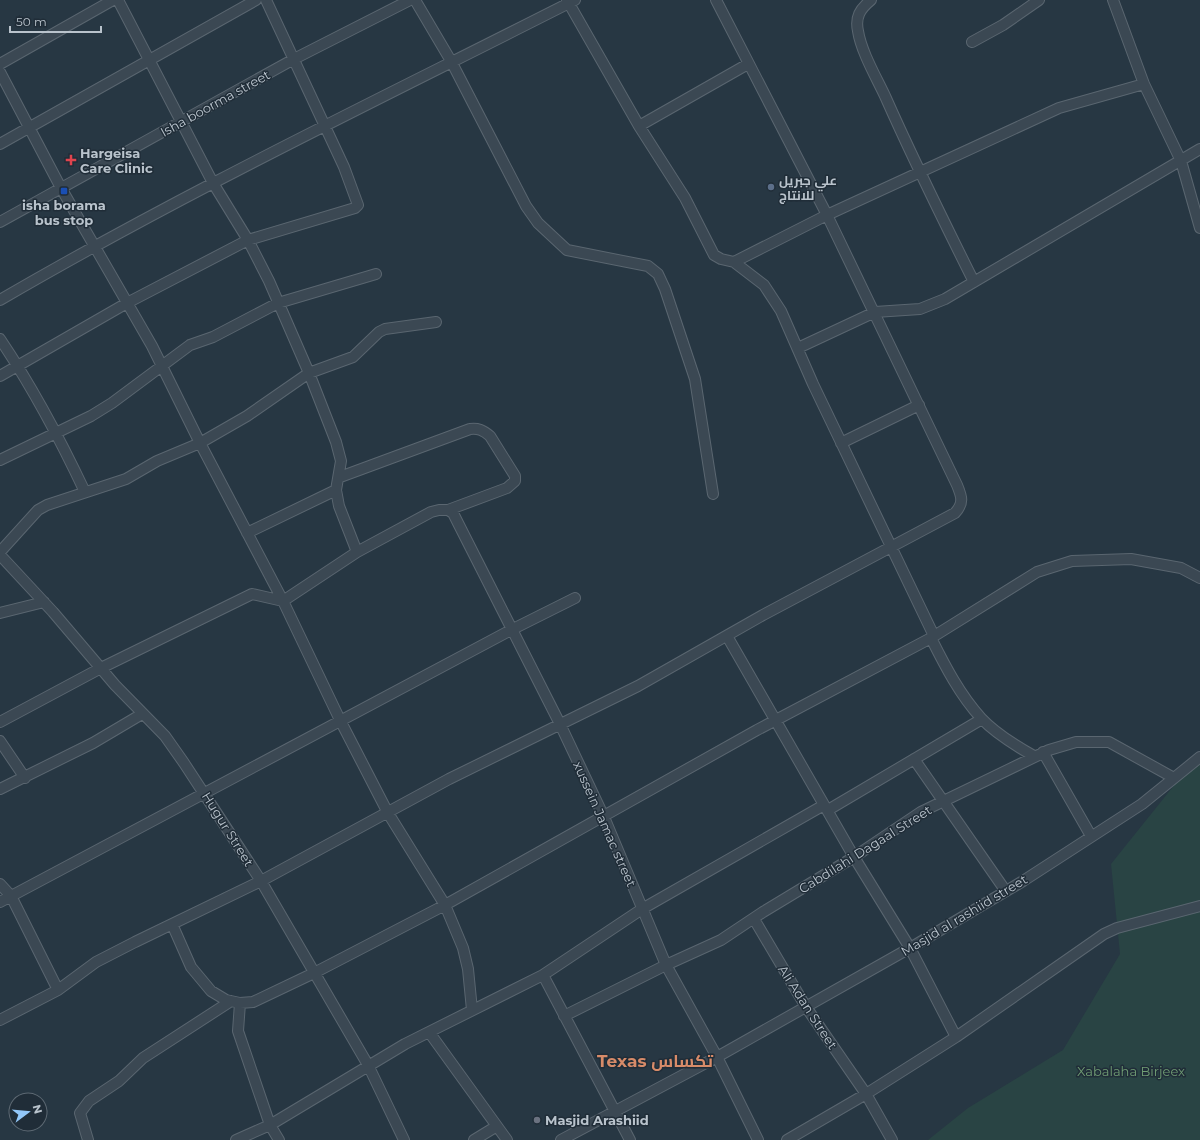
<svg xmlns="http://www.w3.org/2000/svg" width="1200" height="1140" font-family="Montserrat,Cairo,sans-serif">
<rect width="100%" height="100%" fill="#273743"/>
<!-- green -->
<path fill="#294444" d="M1200 753V1140H928L968 1108 1063 1050 1120 954 1111 864Z"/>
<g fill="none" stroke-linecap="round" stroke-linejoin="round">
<!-- street casing -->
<g stroke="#5a6670" stroke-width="12">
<path id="street" d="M118 0 213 183 248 240 269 281 309 373 336 442 341 461 336 490 339 506 357 552
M415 0 451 61 526 206 538 223 567 250 648 266 658 274 665 289 695 379 713 494
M567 0 639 126 685 198 714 255 721 259 734 262 764 285 781 311 813 384 934 636
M871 0C860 9 855 17 858 31 861 51 876 77 885 96 913 159 943 220 974 282
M1113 0 1144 84 1181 161 1200 228
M972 42 1003 25 1039 0
M0 64 113 0
M0 72 61 188 152 346 200 443 283 601 340 720 388 813 445 905 463 948 468 969 472 1010
M639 126 748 64
M0 144 256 0
M0 222 294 59 410 0
M734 262 827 215 1059 108 1144 84
M0 300C187 191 382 98 575 0
M0 339C33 388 60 439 85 492
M798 348 875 312 920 309 945 299 1200 149
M0 376 127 303 248 240 355 208 358 205 344 167 266 0
M841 443 919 405
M0 460 91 416 112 403 190 345 213 337 278 303 376 274
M448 510 453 513 458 523 560 724 604 817 666 965 717 1057 758 1140
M247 533 336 490
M0 552 38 510 47 505 126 479 157 461 200 443 247 416 309 373 353 357 379 332 385 329 436 322
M0 555 53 612 115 685 165 736 184 763 261 881 368 1065 404 1140
M0 613 44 602
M727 636 854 857 910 948 956 1037
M931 638C945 666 960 695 981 718 996 734 1016 746 1034 756
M0 722 101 668 252 594 283 601 357 552 431 512 439 510H448L507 488 515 481V476L490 436C483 430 478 428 470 429L340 477
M0 741 25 778
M1043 752 1091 836
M914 759 1005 890
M0 789 93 743 142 714
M828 810 982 719
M0 884 11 896 58 990
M0 902 511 630 575 598
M754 919 806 1007 866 1094 892 1140
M172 924 191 967 211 991 226 1000 240 1003 253 1002 314 973 445 905 757 730 931 638 1037 572 1072 561 1131 559 1181 568 1200 578
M543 975 630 1140
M240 1003 238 1031 270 1125 279 1140
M564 1016 666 965 721 940 763 912 854 857 921 812 1049 750 1076 742H1109L1174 778
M0 1020 58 990 96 962 135 942 261 881 449 779 638 686 763 615 955 513C964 503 962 497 957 485L827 215 716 0
M429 1032 507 1140
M88 1140 80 1113 89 1101 119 1081 143 1058 231 1001
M236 1140 270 1125 405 1044 543 975 642 909 824 805
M474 1140 497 1126
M561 1140 717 1057 910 948 1023 881 1142 804 1200 757
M787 1140 866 1094 956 1037 1104 934 1117 928 1200 906"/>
</g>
<!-- street -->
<use href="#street" stroke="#3b4853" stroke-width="10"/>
</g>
<!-- markers -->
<path fill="#e0444e" stroke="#202d38" stroke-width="1.5" d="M69 154h4v4h4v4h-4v4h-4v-4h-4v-4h4z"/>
<circle fill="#5c6f8a" stroke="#202d38" stroke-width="1.5" cx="771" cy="187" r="4"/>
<rect fill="#1a4fb4" stroke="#202d38" stroke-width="1.5" x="60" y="187" width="8" height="8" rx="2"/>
<circle fill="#6b7280" stroke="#202d38" stroke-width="1.5" cx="537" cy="1120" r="4"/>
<g text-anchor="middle" stroke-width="3" stroke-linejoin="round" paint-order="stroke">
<!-- street labels -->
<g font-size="13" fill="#b9c3cc" stroke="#202d38">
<text transform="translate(215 103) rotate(-29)" y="5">Isha boorma street</text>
<text transform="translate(605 824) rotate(66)" y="5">xussein Jamac street</text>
<text transform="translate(228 829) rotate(58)" y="5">Hugur Street</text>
<text transform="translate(865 849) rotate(-32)" y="5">Cabdilahi Dagaal Street</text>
<text transform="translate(964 915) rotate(-31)" y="5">Masjid al rashiid street</text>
<text transform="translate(808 1007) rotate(57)" y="5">Ali Adan Street</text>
</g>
<!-- poi labels -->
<g font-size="13" font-weight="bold" fill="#b9c3cc" stroke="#202d38" text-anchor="start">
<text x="80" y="158">Hargeisa<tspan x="80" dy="15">Care Clinic</tspan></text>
<text x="779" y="185">علي جبريل<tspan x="779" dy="15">للانتاج</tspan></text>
<text x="64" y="210" text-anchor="middle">isha borama<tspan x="64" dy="15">bus stop</tspan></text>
<text x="545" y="1125">Masjid Arashiid</text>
</g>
<!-- park labels -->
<g font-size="13" fill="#709d74" stroke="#202d38">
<text x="1131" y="1076">Xabalaha Birjeex</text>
</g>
<!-- district labels -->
<g font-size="17" font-weight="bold" fill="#d78b69" stroke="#202d38">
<text x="655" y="1067">Texas تكساس</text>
</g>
</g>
<!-- north arrow -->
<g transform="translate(28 1112) rotate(74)"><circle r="19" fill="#202d38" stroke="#5d6973"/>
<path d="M0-3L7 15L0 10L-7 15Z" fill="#92c7f8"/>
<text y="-6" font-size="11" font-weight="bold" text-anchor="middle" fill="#b9c3cc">N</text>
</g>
<!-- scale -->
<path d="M10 26v6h91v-6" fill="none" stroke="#b9c3cc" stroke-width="2"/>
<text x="16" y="26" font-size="12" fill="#b9c3cc" stroke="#202d38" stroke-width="3" paint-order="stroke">50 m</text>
</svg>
